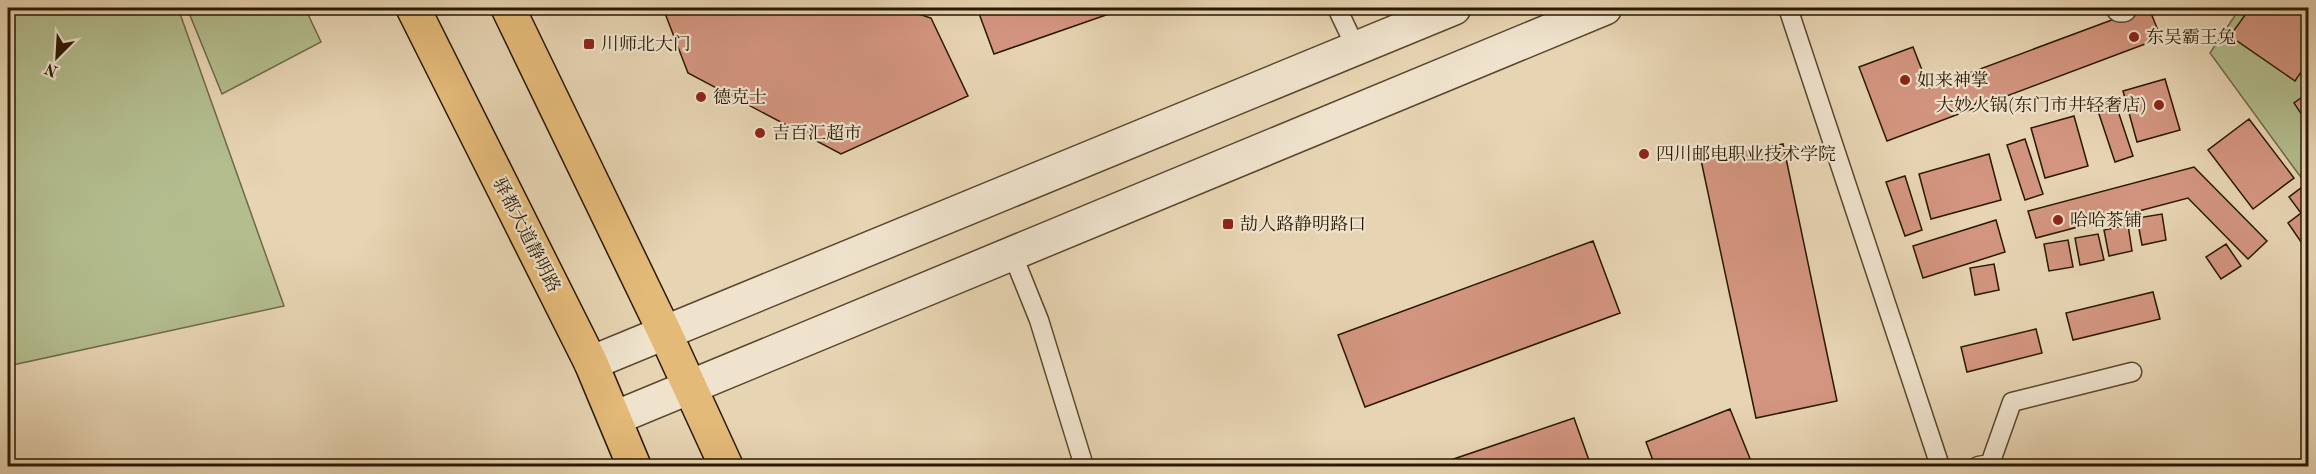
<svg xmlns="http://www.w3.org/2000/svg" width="2316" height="474" font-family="'Old Standard TT','Noto Serif SC',serif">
<rect width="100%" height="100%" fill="#e7d4b2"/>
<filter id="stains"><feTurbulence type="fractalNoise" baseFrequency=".00333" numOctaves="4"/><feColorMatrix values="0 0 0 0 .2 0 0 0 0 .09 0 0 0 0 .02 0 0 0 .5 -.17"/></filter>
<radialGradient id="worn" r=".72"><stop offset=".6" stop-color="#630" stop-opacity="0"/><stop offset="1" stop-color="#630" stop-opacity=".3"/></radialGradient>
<!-- green -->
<path fill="#b3bd8e" stroke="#6e6a48" stroke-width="1.5" d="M8 8H178L284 306 8 366Z
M187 8H305L321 42 222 94Z
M2240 8H2308V187L2210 53Z"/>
<!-- building -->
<path fill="#d3957f" stroke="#291801" stroke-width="1.5" d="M663 8H900L931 18 968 96 841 154 688 73Z
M977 8H1126L994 54Z
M2144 8H2149L2161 38 1887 141 1859 67 1913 47 1929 88Z
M2250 8H2308V62L2295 81 2230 36Z
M2165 79 2180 130 2137 142 2123 91Z
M2308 93V124L2294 103Z
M2115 102 2133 156 2115 162 2097 108Z
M2074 116 2088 166 2045 178 2031 128Z
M2249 119 2294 178 2253 209 2208 150Z
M2025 139 2043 194 2025 200 2007 145Z
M1783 144 1837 401 1756 418 1701 160Z
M1989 154 2001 200 1931 219 1919 174Z
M2194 167 2267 241 2248 259 2188 198 2036 238 2028 211Z
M1905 176 1922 230 1905 236 1886 182Z
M2305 185 2308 191V252L2288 223 2301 213 2289 197Z
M2162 214 2166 240 2142 245 2137 218Z
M1996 220 2005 252 1923 278 1913 246Z
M2128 225 2132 251 2109 256 2104 230Z
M2098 234 2104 260 2080 265 2075 238Z
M2068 240 2073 267 2049 271 2044 244Z
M1593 241 1620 313 1365 407 1338 335Z
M2226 244 2241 266 2221 279 2206 257Z
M1994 264 1999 290 1975 295 1970 268Z
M2153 292 2160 319 2073 340 2066 313Z
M2036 329 2042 353 1967 372 1961 347Z
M1730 409 1753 466H1655L1646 442Z
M1574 418 1591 466H1433Z"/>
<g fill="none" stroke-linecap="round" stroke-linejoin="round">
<!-- service casing -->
<g stroke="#58472d" stroke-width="21">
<path id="service" d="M1337 8 1356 48
M1788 8 1940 466
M1012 253 1039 320 1084 466
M1978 466 1990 464 2012 402 2132 372"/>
</g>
<!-- pedestrian casing -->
<g stroke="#58472d" stroke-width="30">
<path id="pedestrian" d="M2120 8H2123"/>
</g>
<!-- tertiary casing -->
<g stroke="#58472d" stroke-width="36">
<path id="tertiary" d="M591 363 1454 8
M615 418 1605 8"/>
</g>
<!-- primary casing -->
<g stroke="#291801" stroke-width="36">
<path id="primary" d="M413 8 591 363 634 466
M508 8 665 333 726 466"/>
</g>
<!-- service -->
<use href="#service" stroke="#efe3cd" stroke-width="18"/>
<!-- pedestrian -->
<use href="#pedestrian" stroke="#efe3cd" stroke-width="27"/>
<!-- tertiary -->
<use href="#tertiary" stroke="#efe3cd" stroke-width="33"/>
<!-- primary -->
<use href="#primary" stroke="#e4ba79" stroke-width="33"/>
</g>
<!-- markers -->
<g fill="#8f2418" stroke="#efe3cd" stroke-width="2">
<circle cx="2134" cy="37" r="6"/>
<rect x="583" y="38" width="12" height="12" rx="3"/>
<circle cx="1905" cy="80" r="6"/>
<circle cx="701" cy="97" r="6"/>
<circle cx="2159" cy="105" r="6"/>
<circle cx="760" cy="133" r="6"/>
<circle cx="1644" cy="154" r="6"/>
<circle cx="2058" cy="220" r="6"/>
<rect x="1222" y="218" width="12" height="12" rx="3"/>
</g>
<g text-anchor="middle" stroke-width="4.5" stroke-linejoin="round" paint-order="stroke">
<!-- poi labels -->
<g font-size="18" fill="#291801" stroke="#efe3cd" text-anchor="start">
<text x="2146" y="43">东吴霸王兔</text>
<text x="601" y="50">川师北大门</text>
<text x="1917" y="86">如来神掌</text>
<text x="713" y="103">德克士</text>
<text x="2147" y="111" text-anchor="end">大妙火锅(东门市井轻奢店)</text>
<text x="772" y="139">吉百汇超市</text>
<text x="1656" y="160">四川邮电职业技术学院</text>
<text x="2070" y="226">哈哈茶铺</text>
<text x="1240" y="230">劼人路静明路口</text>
</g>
<!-- street labels -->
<g font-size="18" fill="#291801" stroke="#efe3cd">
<text transform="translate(527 235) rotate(63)" y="6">驿都大道静明路</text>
</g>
</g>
<!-- margin -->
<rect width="2316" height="474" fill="none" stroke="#e7d4b2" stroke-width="30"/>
<rect x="9" y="9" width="2298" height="456" fill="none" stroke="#291801" stroke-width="3"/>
<rect x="15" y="15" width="2286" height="444" fill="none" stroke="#291801" stroke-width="1.5"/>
<!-- north arrow -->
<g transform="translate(57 57) rotate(204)" stroke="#efe3cd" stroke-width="4.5" paint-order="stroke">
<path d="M0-4.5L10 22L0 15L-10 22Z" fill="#291801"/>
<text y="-9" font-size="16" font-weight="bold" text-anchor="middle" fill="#291801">N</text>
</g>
<rect width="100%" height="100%" filter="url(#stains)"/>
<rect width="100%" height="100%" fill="url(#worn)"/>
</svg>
